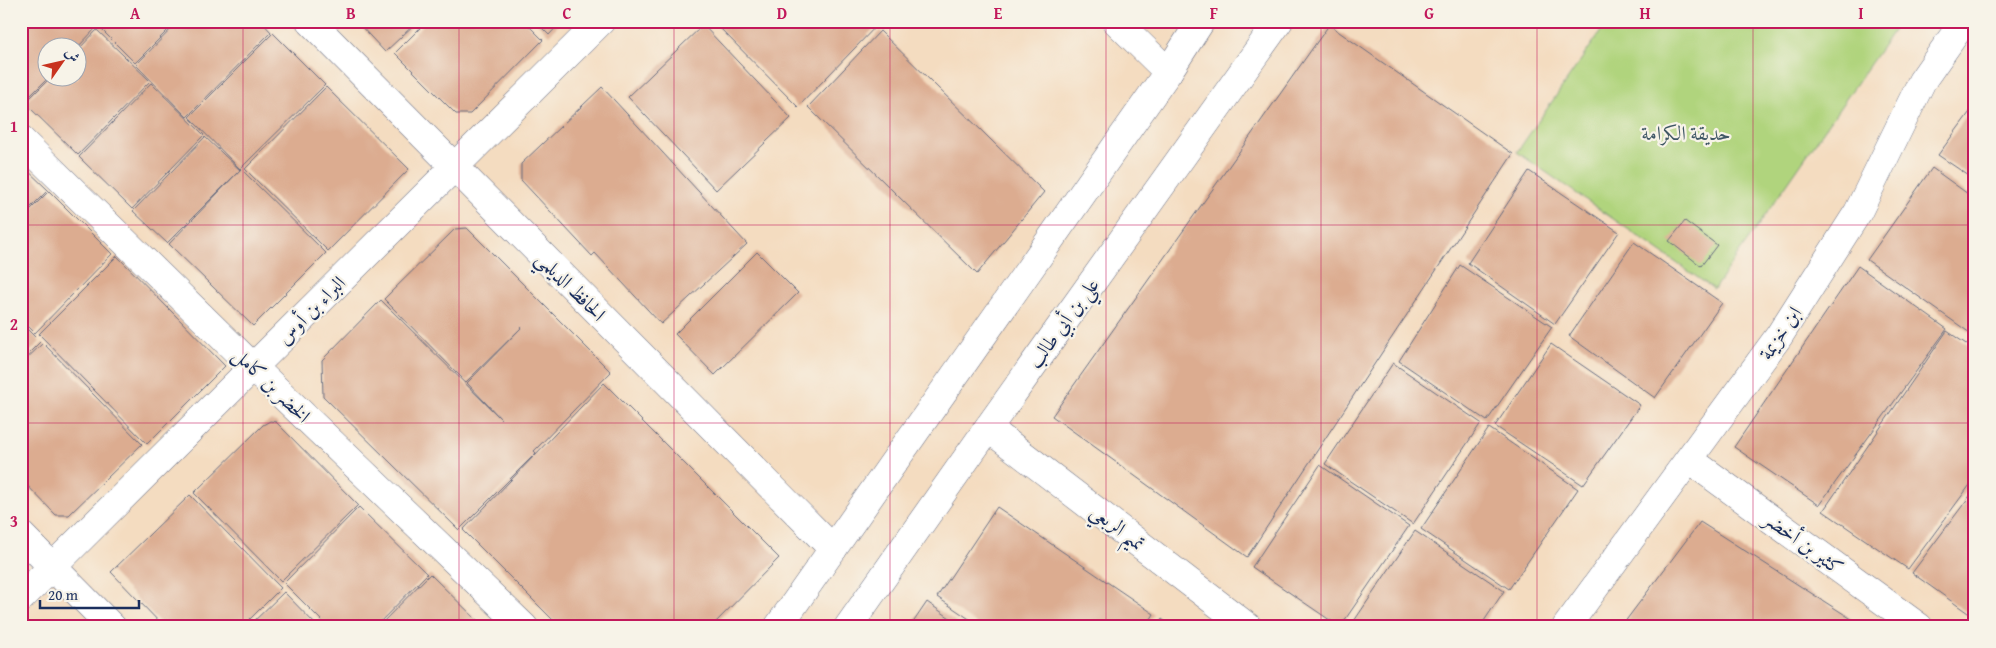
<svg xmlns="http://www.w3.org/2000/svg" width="1996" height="648" font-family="'Gentium Book Plus',Amiri,serif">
<rect width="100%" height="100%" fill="#f7f3e8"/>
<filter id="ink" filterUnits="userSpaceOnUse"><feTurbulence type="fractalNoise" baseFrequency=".02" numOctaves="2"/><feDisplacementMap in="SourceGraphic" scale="10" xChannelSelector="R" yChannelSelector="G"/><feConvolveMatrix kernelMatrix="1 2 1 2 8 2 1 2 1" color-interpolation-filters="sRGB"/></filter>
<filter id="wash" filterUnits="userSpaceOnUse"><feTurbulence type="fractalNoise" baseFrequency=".0096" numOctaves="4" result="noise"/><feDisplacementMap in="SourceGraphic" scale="20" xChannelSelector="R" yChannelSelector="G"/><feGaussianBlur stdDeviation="1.12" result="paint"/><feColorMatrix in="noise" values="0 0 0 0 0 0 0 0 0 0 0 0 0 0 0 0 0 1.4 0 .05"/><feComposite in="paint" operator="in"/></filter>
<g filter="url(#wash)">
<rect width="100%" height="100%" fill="#f4dcc0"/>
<!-- green -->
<path fill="#b0d47d" stroke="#66826e" d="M1608 21H1900L1714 289 1517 152Z"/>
<g id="blocks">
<!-- building -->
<path fill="#dcac90" d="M21 21H88L96 28 77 48H48V78L24 102 21 100Z
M93 21H177L135 63Z
M179 21H261L271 32 187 117 136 65Z
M356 21H418L385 52Z
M427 21H524L543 40 470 114H456L395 53Z
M535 21H562L549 35Z
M713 21H881L798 107Z
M703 25 791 118 716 190 628 97Z
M1329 25 1513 154 1247 557 1052 416Z
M97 30 150 81 78 155 25 103 50 78H78V50Z
M880 31 1044 192 977 274 808 107Z
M273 33 325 85 240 169 189 117Z
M151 83 204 135 132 209 79 157Z
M326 87 409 169 328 251 245 169Z
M602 87 747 244 661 324 595 253 592 256 521 180V164Z
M1975 105V180L1938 155Z
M205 137 240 170 167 243 133 211Z
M21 164 48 190 21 217Z
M1932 168 1975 199V326L1970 333 1867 260Z
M241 169 326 253 253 326 169 244Z
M1529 171 1619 232 1555 324 1468 263Z
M49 191 112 254 35 333 21 319V219Z
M1685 221 1717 245 1701 266 1669 241Z
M467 228 611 372 534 451 536 453 459 530 323 396 322 360 381 300 501 419 467 383 522 327 466 382 384 299 455 229Z
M1634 242 1722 303 1655 398 1569 336Z
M757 252 798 293 715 375 675 334Z
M117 256 225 366 147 444 39 334Z
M1460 265 1552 327 1487 421 1399 361Z
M1858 266 1947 329 1819 505 1734 447Z
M21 323 40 342 21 361Z
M1947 331 1975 350V478L1908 569 1823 511Z
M43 343 142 444 69 515H56L21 479V364Z
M1551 344 1640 405 1583 485 1495 426Z
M1393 363 1481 423 1413 524 1325 464Z
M604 383 779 558 711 627H560L463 530Z
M270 421 276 422 358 505 281 581 194 493 263 425Z
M1489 428 1578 489 1509 589 1421 529Z
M1320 465 1409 526 1340 627 1252 567Z
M1975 489V618L1912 573Z
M190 495 281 588 242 627H164L111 572Z
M359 507 427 574 375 627H328L284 583Z
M997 507 1154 614 1146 627H981L937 597Z
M1700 522 1861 625V627H1621Z
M1415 531 1504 591 1480 627H1350Z
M430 574 484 627H378Z
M284 592 318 627H248Z
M927 602 963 627H910Z
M1162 619 1173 627H1157Z"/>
</g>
</g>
<g filter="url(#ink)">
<use href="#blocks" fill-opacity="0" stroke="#676c80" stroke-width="1"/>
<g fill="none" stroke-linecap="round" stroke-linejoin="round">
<!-- street casing -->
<g stroke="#676c80" stroke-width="29">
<path id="street" d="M310 21 833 549
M1116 21 1168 72
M21 140 253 367 524 627
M988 428 1248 627
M1690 460 1919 627
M21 535 112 627
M21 598 601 21
M1566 627 1779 336 1858 212 1922 81 1964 21"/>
</g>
<!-- secondary casing -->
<g stroke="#676c80" stroke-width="29">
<path id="secondary" d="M778 627 1168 72 1201 21
M848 627 988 428 1279 21"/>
</g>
<!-- street -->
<use href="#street" stroke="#fff" stroke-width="28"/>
<!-- secondary -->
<use href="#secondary" stroke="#fff" stroke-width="28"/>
</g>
</g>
<!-- grid -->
<path fill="none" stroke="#c2185b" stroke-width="1" stroke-opacity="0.55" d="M243 21V627M459 21V627M674 21V627M890 21V627M1106 21V627M1321 21V627M1537 21V627M1753 21V627M21 225H1975M21 423H1975"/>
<g text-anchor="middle" stroke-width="4.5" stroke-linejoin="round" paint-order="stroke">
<!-- park labels -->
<g font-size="20" fill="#405866" stroke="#f7f3e8">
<text x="1686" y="140">حديقة الكرامة</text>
</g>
<!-- street labels -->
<g font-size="20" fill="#1b2f5e" stroke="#f7f3e8">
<text transform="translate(571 286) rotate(45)" y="7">الحافظ الديلمي</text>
<text transform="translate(311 310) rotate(-45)" y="7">البراء بن أوس</text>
<text transform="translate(1063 323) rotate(-54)" y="7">علي بن أبي طالب</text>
<text transform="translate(1780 333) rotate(-56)" y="7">ابن خزيمة</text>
<text transform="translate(272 385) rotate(44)" y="7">الخضر بن كامل</text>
<text transform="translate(1118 527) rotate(37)" y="7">تميم الربعي</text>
<text transform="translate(1804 543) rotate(36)" y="7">كثير بن أخضر</text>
</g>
</g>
<!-- margin -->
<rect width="1996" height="648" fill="none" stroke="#f7f3e8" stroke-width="55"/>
<!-- north arrow -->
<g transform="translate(62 62) rotate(56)"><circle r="24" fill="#f7f3e8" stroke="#9fa5b1"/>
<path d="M0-4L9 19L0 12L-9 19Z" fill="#c8321e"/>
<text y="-8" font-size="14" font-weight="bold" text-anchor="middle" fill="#1b2f5e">ش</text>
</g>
<!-- scale -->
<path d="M40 600v8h99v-8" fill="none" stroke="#1b2f5e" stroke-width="2.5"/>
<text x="48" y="600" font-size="15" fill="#1b2f5e" stroke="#f7f3e8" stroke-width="4" paint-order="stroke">20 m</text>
<rect x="28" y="28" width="1940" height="592" fill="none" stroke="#c2185b" stroke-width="2"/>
<g font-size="16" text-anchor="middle" font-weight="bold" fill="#c2185b">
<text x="135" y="19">A</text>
<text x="351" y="19">B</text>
<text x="567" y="19">C</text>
<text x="782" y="19">D</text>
<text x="998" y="19">E</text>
<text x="1214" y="19">F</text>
<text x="1429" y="19">G</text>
<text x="1645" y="19">H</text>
<text x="1861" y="19">I</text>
<text x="14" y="132">1</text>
<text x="14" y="330">2</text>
<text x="14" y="527">3</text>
</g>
</svg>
